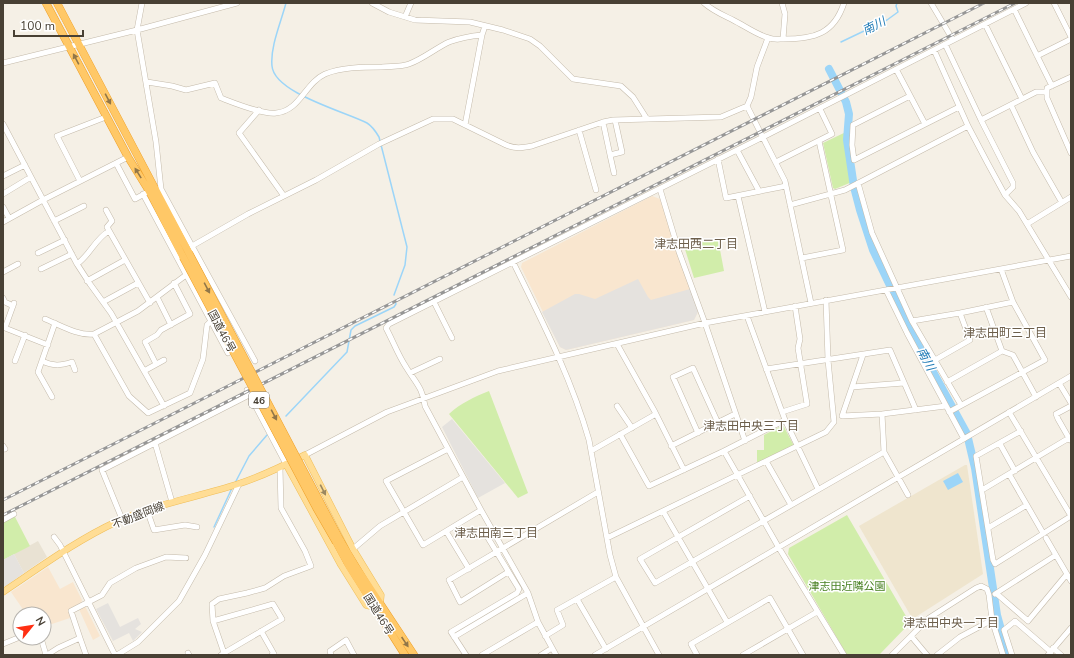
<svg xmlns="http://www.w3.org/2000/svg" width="1074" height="658" font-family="'Nunito Sans','Noto Sans JP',sans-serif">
<rect width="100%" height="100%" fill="#f5f0e6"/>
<!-- residential -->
<path fill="#e9e2d3" d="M38 541 47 557 24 573 14 554Z"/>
<!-- commercial -->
<path fill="#f9e6cf" d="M652 196 660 199 698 312 694 320 566 350 560 347 521 267 522 263Z
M48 567 60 589 73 582 82 600 81 605 84 604 100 636 93 640 78 607 71 611 73 617 49 625 47 622 44 623V614H26L22 608 11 592Z"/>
<!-- education -->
<path fill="#efe5ce" d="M965 465H967L983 574 914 618H912L859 526Z"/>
<!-- green -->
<path fill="#d1edaa" d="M846 132 845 145 852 182 835 189 833 188 823 143Z
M718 239 724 271 694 278 684 246Z
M489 391 528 493 518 498 449 414C461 403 474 397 489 391Z
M783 425 793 444V446L757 463V450H764V435Z
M14 515 30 546 3 560V520Z
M847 515 910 623 879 655H847L788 554 789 548Z"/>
<!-- parking -->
<path fill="#e5e2de" d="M638 279 648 297 651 300 690 289 698 312 694 320 566 350 560 347 542 312 575 294H579L595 299Z
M452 419 505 483 478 498 442 427Z
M14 554 24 573 6 586H3V560Z
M108 603 120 627 138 618 141 624 135 629 142 632 133 641 129 633 113 641 96 609Z"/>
<!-- water -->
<path fill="#9cd5f8" d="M958 473 963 482 948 490 943 481Z"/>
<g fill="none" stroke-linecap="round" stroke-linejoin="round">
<!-- stream -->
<path stroke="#9cd5f8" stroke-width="1.5" d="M286 3C281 22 270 47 272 66 274 93 346 112 367 123 372 126 376 132 379 137L407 247 405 265 394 295
M841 42 887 20 898 12 896 6 897 3
M286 416 347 352 351 330 355 326 394 307 396 304 395 301
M235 483 249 456 267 435
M214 527 232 488"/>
<!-- river -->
<path stroke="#9cd5f8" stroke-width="8" d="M829 69 846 102 849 114 847 140 854 187 860 210 873 250 921 350 967 434 975 468 997 615 1008 655"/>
<!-- minor casing -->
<g stroke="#c4baaa" stroke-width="6">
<path id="minor" d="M142 3 137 30 156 142 161 189 192 246 248 214 316 180 379 144 433 119H453L506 145C515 149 522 148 532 146L603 122 613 120 721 117 747 106 751 97 757 67 768 38
M372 3 389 12 415 20 470 22 503 30 530 39 540 46 573 79 621 86 633 97 647 119
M704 3C713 11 723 15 733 20 745 26 757 35 769 38 774 40 779 39 784 39 814 39 834 34 844 3
M782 3 785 14 783 39
M931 3 953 40
M1054 3 1071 37
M1014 9 1052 86
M405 17 411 3
M985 24 1022 99
M945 44 981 120 1013 183V187L1005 195
M934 50 968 126 987 162 1005 195 1019 211 1071 297
M1037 56 1071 39
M3 63 137 30 237 3
M896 69 925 124
M1071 77 1047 88V98L1071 153
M147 82 172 86 186 90 215 83 221 98C234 103 263 115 276 113 300 111 305 83 325 74 342 67 364 67 382 67 391 66 401 67 409 64 423 59 436 48 449 42 460 38 471 36 482 35
M910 96 853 125 852 145 854 160 959 107
M1011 105 1033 152 1061 201
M747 106 785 181 811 303
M259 110 239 133 284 196
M981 120 1036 92H1047
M603 122 610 155
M3 124 77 264 90 284 111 313 164 406
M465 125 482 35 485 26
M579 130 596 190
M737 150 759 191
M718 159 726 198 786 186
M776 162 832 134 820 109
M116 163 135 199 146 193
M614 173 610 155 622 152 615 120
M3 176 25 165
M80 181 57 136 106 117
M858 183 872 233 912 321 960 313 1013 302
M660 189 679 252 705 323 745 441
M3 194 31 177
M143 194 228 353
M738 196 765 312
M790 205 845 190 968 126
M3 207 9 218
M106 210 112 221 107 227 150 303
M54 221 84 206
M3 222 41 201 128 157
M1027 224 1071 197
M192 246 255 361
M38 253 65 240
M802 258 843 250 819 141
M513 262C542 321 571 377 589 440L610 555 616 577 659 655
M77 264C90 255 95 239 109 231
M41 269 72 254
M3 272 18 264
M87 281 125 260
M886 290 907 333 964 439
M157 297 171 325
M3 298 5 302 13 306
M103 302 138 283
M434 302 452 338
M14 303 5 328 48 345
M986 307 1002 351 1013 355 1036 397
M747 316 785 420 818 489
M45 319C60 325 78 336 94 334L138 311 186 275
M912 321 961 405
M94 334 129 396 148 413 190 393 203 359 207 325 211 321
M617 344 655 412 684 470
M863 355 842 416 882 414 946 406
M935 360 970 340 960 313
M15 361 25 335
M42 361C53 366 60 366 72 362L75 370
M156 364 145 342 157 335 161 330 190 314 174 283
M766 369 890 350 916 410
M144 371 164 360
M410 373 440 359
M947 382 1002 351
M1059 383 1071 403
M852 387 904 383
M247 390 286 464
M52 397 38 372 55 323
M617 406 632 428
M782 412 807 404 798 348 800 339 795 306
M949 412 1045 360 1013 302 1001 269
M1009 412 1071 516
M882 414 884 452 908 495
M1021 431 976 456 993 560 995 564 1071 516
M698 433 673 377 693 368 718 423
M620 434 649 486 724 451 785 420
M1070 440 1058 419 1056 414 1071 406
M155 443 172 502
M1000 444 1015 471
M3 446 5 449
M671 446 735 414
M448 449 386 481 423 545 481 510
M591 451 656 414
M724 451 779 548 844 655
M305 455 387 412 498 371 705 323 1071 256
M766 461 791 505
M1009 474 1043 533
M982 490 1069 438
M750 496 640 559 655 583 884 452
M147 510 154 530 185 525 197 527
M663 511 727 622
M122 519 102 470 249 395
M3 520 14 514
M988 528 1027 505
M446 531 469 569
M54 537 60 545 115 655
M607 538 826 432 834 422 828 360 826 300
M1046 538 1071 581
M353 549 380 526 463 477
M508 572 460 602 449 580 598 492
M995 594 1056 555
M997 594 1028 621 1067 574
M577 599 606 649
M19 620 20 621
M213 621 273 604 282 619 224 653
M261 631 274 654 272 655
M545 636 563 625 557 610 616 577
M911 636 927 655
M454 637 528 593
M41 638 46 655
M80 638 86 655
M3 644 20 637
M1053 648 1061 655
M188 653 189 655
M47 655 58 648 80 638 71 611 102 595 110 583 136 568 166 557 186 558
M117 655 138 642 179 601 205 555 239 484
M221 655 224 653 213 621 212 604 219 599 247 593 265 588 284 576 311 566 305 551 281 508 280 468
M331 655 330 651 346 640 354 655
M466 655 451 632 517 593 519 589 485 533
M482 655 538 622
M541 655 552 648
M556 655 538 622 528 593 481 510 425 406C423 388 415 382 406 367 398 355 393 341 386 328L389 324 763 137 1026 3
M595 655 1071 376
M697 655 691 644 770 598 803 655
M743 655 817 612
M892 655 929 618 976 588 981 586 987 589 989 595 992 620 1003 655
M937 655 960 637 992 620
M1012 655 1004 630 1015 621 1051 652
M1048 655 1071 628"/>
</g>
<!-- major casing -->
<g stroke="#f0be58" stroke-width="7">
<path id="major" d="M286 464 341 565 366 605 374 607
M3 592C39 568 77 540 116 522 155 504 198 497 238 484 261 477 283 466 305 455L353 549 381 595 380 605"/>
</g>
<!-- highway casing -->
<g stroke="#ee9f27" stroke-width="8">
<path id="highway" d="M46 3 128 157 149 191 183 257
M57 3 189 253
M340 540 356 567 414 655
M336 542 350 568 405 655"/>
</g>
<!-- minor -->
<use href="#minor" stroke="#fff" stroke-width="5"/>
<!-- major -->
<use href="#major" stroke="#ffdd95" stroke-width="6"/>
<!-- highway -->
<use href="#highway" stroke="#ffc867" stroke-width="7"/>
<!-- rail casing -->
<g stroke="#969696" stroke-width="3">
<path id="rail" d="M3 500 984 3
M3 515 1015 3"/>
</g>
<!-- rail -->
<use href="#rail" stroke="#fff" stroke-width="1.5" stroke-dasharray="4.5" stroke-linecap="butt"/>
<!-- highway-bridge casing -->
<g stroke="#ee9f27" stroke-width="8" stroke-linecap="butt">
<path id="highway-bridge" d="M189 253 340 540
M183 257 317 509 336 542"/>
</g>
<!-- highway-bridge -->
<use href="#highway-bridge" stroke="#ffc867" stroke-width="7"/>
</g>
<!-- one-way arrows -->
<defs><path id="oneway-solid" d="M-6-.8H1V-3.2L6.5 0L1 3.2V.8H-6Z"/></defs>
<g fill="#917648">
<use href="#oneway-solid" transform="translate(76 59) rotate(-118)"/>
<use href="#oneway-solid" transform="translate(108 99) rotate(62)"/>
<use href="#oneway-solid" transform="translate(138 173) rotate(-122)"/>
<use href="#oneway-solid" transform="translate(207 288) rotate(62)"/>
<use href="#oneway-solid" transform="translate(274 415) rotate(62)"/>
<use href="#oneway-solid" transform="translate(405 642) rotate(56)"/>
</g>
<use fill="#9a8760" href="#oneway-solid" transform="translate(323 490) rotate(63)"/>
<g text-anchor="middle" stroke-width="3" stroke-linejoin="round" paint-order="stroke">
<!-- shield labels -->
<rect fill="#fff" stroke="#7f7971" stroke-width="1" x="249" y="392" width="20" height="16" rx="3"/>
<g font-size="10" font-weight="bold" fill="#484034">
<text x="259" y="404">46</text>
</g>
<!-- street labels -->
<g font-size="11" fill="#484034" stroke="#fff">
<text transform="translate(222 331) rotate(62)" y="4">国道46号</text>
<text transform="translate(138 515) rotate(-21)" y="4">不動盛岡線</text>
<text transform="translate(379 614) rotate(58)" y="4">国道46号</text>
</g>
<!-- park labels -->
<g font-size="11" fill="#488021" stroke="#fff">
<text x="847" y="590">津志田近隣公園</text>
</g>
<!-- water labels -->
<g font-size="12" font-style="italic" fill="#217cb7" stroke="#fff">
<text transform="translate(874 26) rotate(-27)" y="4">南川</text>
<text transform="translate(926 359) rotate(62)" y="4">南川</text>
</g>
<!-- neighbourhood labels -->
<g font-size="12" fill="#6c5e4a" stroke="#fff">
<text x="696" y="248">津志田西二丁目</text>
<text x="1005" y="337">津志田町三丁目</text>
<text x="751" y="430">津志田中央三丁目</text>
<text x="496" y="537">津志田南三丁目</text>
<text x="951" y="627">津志田中央一丁目</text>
</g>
</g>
<!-- border -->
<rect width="1074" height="658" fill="none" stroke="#484034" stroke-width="8"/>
<!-- north arrow -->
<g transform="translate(32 626) rotate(60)"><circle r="19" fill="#ffffff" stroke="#b6b3ae"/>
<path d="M0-3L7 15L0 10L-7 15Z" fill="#ff2f13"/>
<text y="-6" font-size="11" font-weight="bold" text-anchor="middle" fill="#484034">N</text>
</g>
<!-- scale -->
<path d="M14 30v6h69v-6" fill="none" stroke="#484034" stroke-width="2"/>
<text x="20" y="30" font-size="12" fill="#484034" stroke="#ffffff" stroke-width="3" paint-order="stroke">100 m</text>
</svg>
